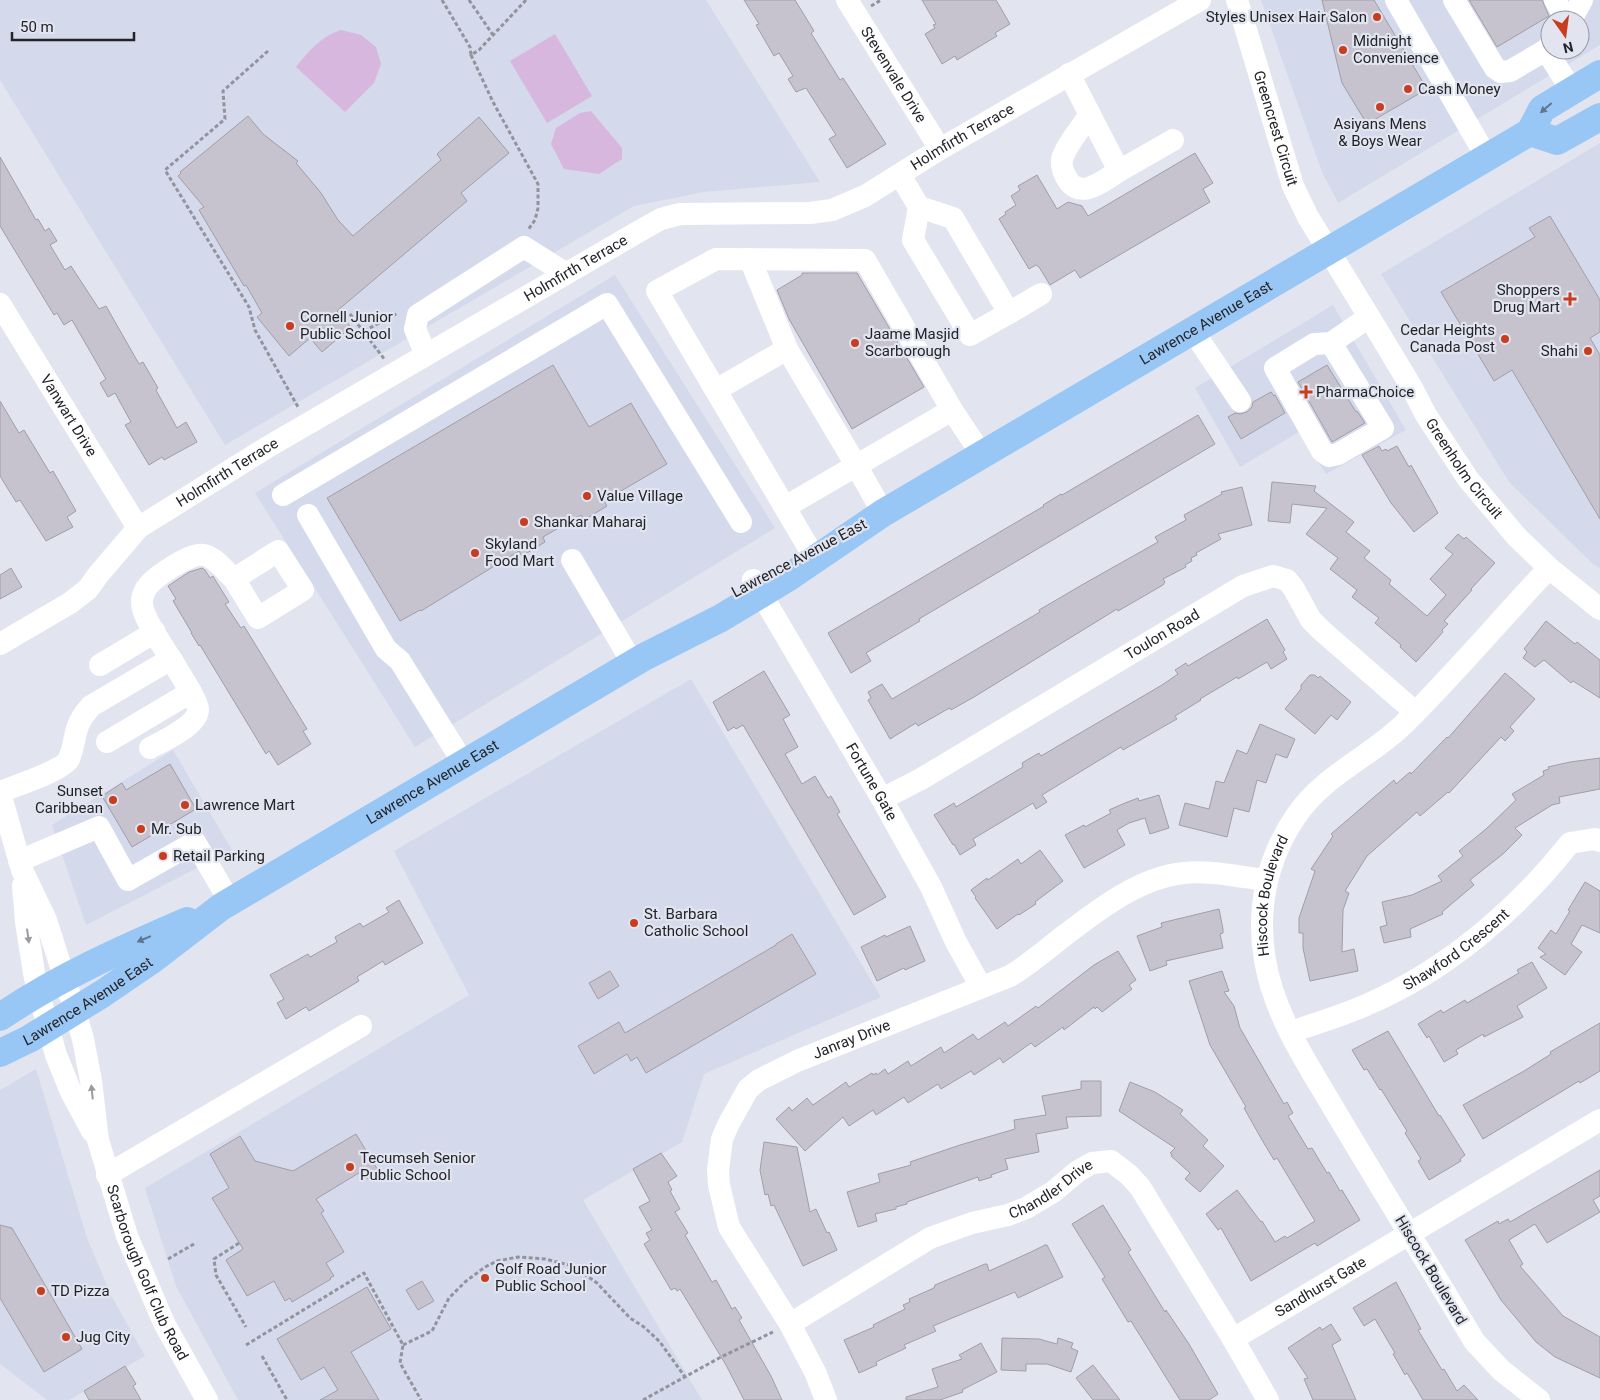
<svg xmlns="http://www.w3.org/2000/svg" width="1600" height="1400" font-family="Roboto,sans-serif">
<rect width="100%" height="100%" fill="#e2e5f0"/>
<!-- built -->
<path fill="#d4d9eb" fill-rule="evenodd" d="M0 0H706L820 182 704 192 634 206 225 445 0 80Z
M1261 0H1600V45L1338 203 1322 172ZM1550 20H1580V50H1550Z
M1600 143V568L1593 564 1509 482 1381 274Z
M615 275 775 528 415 747 255 493Z
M1333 305 1406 430 1326 474 1299 432 1240 467 1195 388Z
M691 679 881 997 704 1074 682 1142 583 1200 702 1400H238L176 1286 145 1188 469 995 394 851Z
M173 750 232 850 86 925 52 825Z
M36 1069 87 1238 112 1297 145 1356 69 1400H47L0 1364V1090Z"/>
<!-- park -->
<path fill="#d8b7de" d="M341 30 361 35 376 47 381 64 374 83 345 112 296 67C309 51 321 36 341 30Z
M555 34 592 96 547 123 510 61Z
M591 111 622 148V159L599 174 564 169 551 144 556 128 580 113Z"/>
<!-- building -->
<path fill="#c6c3ce" stroke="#a09ea8" d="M744 0H795L814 31 811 33 840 80 843 78 886 144 847 168 829 139 836 135 806 88 796 92 788 79 793 76 779 53 774 56 756 25 759 24Z
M922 0H996L1010 24 995 33 997 36 957 60 955 56 942 64 925 34 935 28 933 25 936 24Z
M1322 0H1374L1427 89 1367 124 1342 83Z
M1469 0H1542L1549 16 1497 47Z
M248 116 263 134 298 161 296 163 321 193 338 220 353 236 441 160 437 154 479 117 509 153 461 193 467 201 337 311 351 327 322 352 310 338 289 356 257 317 262 313 246 285 244 286 199 210 204 207 178 176 181 173 180 172Z
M1195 153 1213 183 1203 189 1210 202 1080 278 1075 270 1050 285 1039 267 1036 265 1029 269 999 219 1006 214 1005 212 1016 205 1011 196 1020 190 1018 186 1037 175 1057 209 1068 202 1082 206 1088 216Z
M0 157 36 220 38 219 45 231 49 228 57 241 50 245 65 270 71 266 99 309 106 306 139 364 143 362 158 388 156 390 177 428 186 422 197 442 164 460 162 457 149 465 125 425 131 422 115 393 108 397 100 383 106 379 72 320 64 325 57 313 54 315 0 226Z
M1550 216 1600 300V332L1590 338 1600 355V519L1512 370 1494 381 1441 292 1535 237 1529 228Z
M802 273H857L924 387 852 429 789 319 777 290 802 275Z
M553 365 589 427 631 403 667 464 604 501 607 506 584 520 581 515 543 537 545 542 522 556 519 551 421 611 420 610 400 621 327 498Z
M1327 365 1356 412 1357 411 1365 423 1332 442 1298 382Z
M1271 392 1274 396 1275 395 1285 413 1241 439 1228 417 1235 413 1240 414 1247 412 1252 407 1253 402Z
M0 401 19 433 24 430 50 473 53 471 76 511 67 517 73 527 46 541 20 500 16 502 0 476Z
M1198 415 1215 444 919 619 920 621 866 653 871 661 851 673 828 633 1044 506 1043 505 1061 494 1062 495Z
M1379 446 1382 451 1386 449 1387 451 1397 446 1409 467 1411 465 1438 513 1414 532 1391 503 1362 455Z
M1272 482 1316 486 1314 491 1354 522 1346 532 1370 551 1364 558 1391 580 1389 584 1427 616 1446 595 1430 579 1453 554 1445 548 1458 534 1464 539 1466 537 1495 563 1471 589 1472 590 1444 621 1448 624 1442 630 1443 632 1416 662 1400 647 1401 645 1375 623 1379 618 1352 597 1357 590 1330 569 1338 558 1306 534 1327 508 1292 504 1290 523 1268 521Z
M1242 487 1252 525 1218 534 1221 539 1196 553 1197 555 1191 558 1192 561 1185 565 1186 567 1163 579 1165 582 1163 585 1118 611 1117 609 974 697 951 710 950 708 946 710 918 726 916 723 890 739 868 700 871 698 868 692 882 684 892 699 1040 612 1039 610 1087 582 1158 542 1155 537 1186 520 1184 515 1222 494 1221 492Z
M11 568 22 587 0 599V575Z
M202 568 205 570 210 578 213 576 214 578 229 602 225 604 241 628 244 626 307 729 303 731 311 744 278 765 269 751 266 754 200 645 199 646 191 633H192L173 601 176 599 168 586 189 572Z
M1267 619 1285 650 1283 652 1287 659 1271 669 1267 662 1238 679 1237 677 1200 699 1201 700 1175 716 1177 719 1161 728 1123 750 1121 747 1042 795 1047 802 1036 809 1033 803 973 839 976 845 960 855 954 844 953 845 934 815 954 803 956 807 1023 767 1022 763 1039 753 1041 756 1162 685 1178 674 1175 670 1186 663 1188 666Z
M1546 621 1575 644 1577 642 1600 660V698L1573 681 1571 683 1544 660 1535 667 1523 658 1527 652 1524 649Z
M764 671 790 715 783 719 798 747 785 754 802 784 815 776 828 798 831 796 840 812 837 814 886 897 854 915 743 725 736 729 734 727 728 731 713 702Z
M1505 673 1535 699 1510 727 1514 731 1505 741 1501 737 1449 793 1448 792 1420 816 1417 812 1367 856 1345 891 1349 893 1343 910 1342 952 1354 949 1358 971 1310 981 1303 948V933H1299V918L1315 871 1311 869 1333 836 1331 834 1394 780 1396 784 1410 772 1411 774 1447 737 1448 738Z
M1310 675H1315L1318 678 1320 676 1351 702 1337 720 1331 715 1315 734 1285 709 1301 689V685Z
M1260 724 1295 739 1287 758 1276 754 1266 783 1257 780 1249 812 1234 808 1227 837 1179 825 1185 803 1209 809 1216 781 1224 783 1237 750 1247 754Z
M1600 758V789L1559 797 1560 803 1552 805 1515 828 1522 835 1503 854 1470 880 1474 885 1442 912 1443 914 1410 929 1411 937 1384 943 1380 927 1387 925 1382 902 1412 895 1442 881 1438 876 1463 856 1459 851 1486 829 1516 800 1512 794 1544 775 1543 771 1549 769 1548 767 1570 762Z
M170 764 196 809 132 847 102 796 122 783 126 790Z
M1159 795 1169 828 1150 834 1145 818 1129 823 1117 830 1125 845 1084 868 1065 835 1084 825 1085 827 1111 813 1109 810 1125 803 1138 798 1139 801Z
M1040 850 1063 881 1035 902 1036 904 1019 915 1018 914 997 929 975 898 976 897 971 890 987 878 988 880 1018 859 1021 864Z
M1585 882 1600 891V933L1582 925 1571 944 1582 952 1565 975 1540 957 1546 954 1538 948 1551 930 1556 934 1570 911 1568 910Z
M399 900 423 943 385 965 383 961 357 977 359 981 309 1011 306 1007 286 1019 277 1003 284 999 270 975 308 954 310 957 337 942 335 937 360 923 363 927 389 912 386 908Z
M1219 909 1223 929V933L1220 934 1223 948 1166 961 1167 965 1150 971 1137 936 1162 927 1161 923Z
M910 926 925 961 905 970 904 968 877 981 861 947 885 935 886 937Z
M792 934 816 974 646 1073 637 1057 631 1061 627 1054 594 1074 578 1046 619 1022 625 1033 776 945V944Z
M1118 951 1136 980 1129 985 1132 989 1102 1012 1097 1007 1095 1009 1094 1007 1064 1030 1063 1027 1035 1047 1031 1043 1003 1063 1000 1058 974 1075 971 1071 941 1089 938 1084 908 1103 904 1097 876 1115 873 1110 849 1126 843 1117 805 1151 776 1119 789 1107 792 1111 807 1098 813 1105 846 1082 849 1087 872 1073 873 1075 876 1073 877 1075 885 1069 888 1074 908 1061 911 1066 941 1047 944 1053 973 1034 978 1040 1005 1022 1008 1026 1036 1006 1038 1008 1094 965Z
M1532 962 1547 988 1517 1006 1523 1017 1484 1037 1483 1034 1456 1050 1458 1054 1444 1062 1429 1036 1427 1038 1418 1024 1441 1010 1443 1013 1465 1000 1467 1003 1519 973 1517 970Z
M610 971 619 986 598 999 589 983Z
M1222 971 1229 991 1224 992 1234 1006 1240 1028 1284 1104 1287 1102 1293 1113 1288 1116 1308 1149 1312 1148 1327 1173 1329 1172 1340 1191 1342 1190 1360 1220 1317 1246 1315 1243 1251 1281 1221 1228 1218 1230 1206 1214 1237 1190 1261 1222 1262 1221 1275 1242 1285 1236 1287 1238 1315 1221 1277 1158 1274 1160 1262 1140 1244 1108 1246 1107 1210 1045 1189 981Z
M1600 1023V1071L1580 1083 1579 1081 1483 1139 1463 1105 1524 1071 1551 1054 1550 1052Z
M1388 1031 1439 1116 1440 1115 1465 1155 1460 1159 1461 1161 1429 1180 1418 1161 1421 1159 1405 1133 1407 1131 1381 1089 1380 1090 1367 1069 1364 1070 1352 1050Z
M1081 1081H1101V1116L1066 1117 1068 1128 1036 1134 1039 1152 1005 1159 1008 1169 991 1175 992 1177 979 1181 978 1177 907 1202V1204L896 1207V1209L875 1214 877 1221 858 1227 847 1192 880 1182 878 1174 911 1165 910 1162 960 1145 1015 1129 1014 1120 1046 1115 1042 1096 1081 1089Z
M1130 1082 1155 1092 1183 1110 1180 1114 1208 1140 1203 1146 1224 1166 1200 1192 1185 1179 1190 1173 1171 1156 1172 1154 1170 1153 1175 1148 1119 1111Z
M356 1134 379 1172 367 1179 362 1171 316 1199 324 1211 321 1213 344 1252 326 1263 334 1276 330 1278 331 1279 292 1302 290 1298 285 1301 274 1281 247 1296 226 1260 243 1249 212 1198 229 1188 210 1154 240 1136 255 1161 293 1171Z
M764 1142 797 1147 810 1212 816 1209 827 1233 829 1232 837 1250 803 1266 774 1205 771 1206 768 1194 765 1195 760 1170Z
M661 1153 677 1176 668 1182 672 1190 670 1191 680 1209 675 1212 688 1233 685 1235 712 1282 716 1280 732 1309 735 1307 742 1318 739 1320 771 1376 782 1400H744L726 1365 680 1289 677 1291 675 1288 671 1290 644 1244 650 1240 646 1233 652 1230 639 1207 650 1201 633 1169Z
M1600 1170V1196L1593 1200 1600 1212 1547 1243 1535 1224 1509 1240 1523 1264 1520 1266 1563 1316 1600 1337V1378L1555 1357 1536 1342 1501 1300 1465 1240 1498 1221 1499 1224 1508 1219 1510 1222Z
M1103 1205 1131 1250 1128 1252 1165 1312 1166 1310 1189 1344 1218 1394 1209 1400H1180L1131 1321 1128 1322 1102 1279 1105 1277 1072 1224Z
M0 1225 12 1228 82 1349 44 1372 0 1298Z
M1045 1245H1047L1063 1277 1018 1298 1015 1292 933 1326 936 1331 904 1345 906 1348 876 1362 877 1365 859 1373 844 1340 874 1327 873 1325 905 1309 903 1305 910 1302 909 1299 934 1288 935 1285 985 1264H987L989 1271 1031 1252Z
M422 1281 434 1301 418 1310 406 1290Z
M1396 1282 1421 1329 1418 1330 1442 1370 1444 1369 1457 1391 1464 1385 1478 1400H1423L1407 1373 1405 1375 1393 1354 1395 1353 1375 1319 1364 1326 1353 1308Z
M367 1287 391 1329 351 1352 379 1400H320L338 1390 324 1367 301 1380 277 1339Z
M1331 1324 1341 1340 1332 1345 1356 1400H1313L1304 1379 1308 1378 1288 1348 1320 1327 1322 1330Z
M1002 1338 1039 1339 1057 1344 1058 1338 1073 1343 1071 1348 1078 1351 1071 1372 1047 1364H1026V1371L1001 1370Z
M981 1343 997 1372 962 1390 963 1392 940 1400H906V1397L938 1387 932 1369 962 1359 959 1355Z
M1093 1365 1120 1400H1093L1076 1378Z
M125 1366 136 1384 133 1386 141 1400H89L84 1391Z"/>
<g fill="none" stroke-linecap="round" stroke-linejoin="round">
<!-- path -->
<path stroke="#92949d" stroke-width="3" stroke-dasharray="4 2.5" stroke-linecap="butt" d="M442 0 470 47 471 55
M469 0 493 35
M526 0 479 50 471 55 493 102 538 184V208L535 220 528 230
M871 6 881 0
M268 51 223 91 225 119 165 170 249 307 255 330 298 407
M350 314 385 360
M364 331 398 313
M239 1243 214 1259 216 1275 246 1327
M168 1259 194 1244
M246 1345 364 1273 403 1345 400 1363 421 1400
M403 1345 432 1331 449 1298 465 1282 485 1267 497 1261 518 1257 545 1259 573 1266 597 1283 630 1318 644 1327 660 1342 685 1377
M262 1356 287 1400
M643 1400 721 1357 773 1332"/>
<!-- minor -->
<g stroke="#fff" stroke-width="22">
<path id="s1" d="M847 0 940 149"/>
<path id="s2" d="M1237 0 1293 186 1308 217 1379 333 1412 388 1426 415 1468 479 1516 536 1549 568 1600 609"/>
<path d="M1396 0 1487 158"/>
<path d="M1454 0 1495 68 1501 72 1510 71 1546 50"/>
<path d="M1555 0 1566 20"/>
<path d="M1571 20 1582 0"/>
<path d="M1550 45 1546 50 1572 91"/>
<path d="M1069 74 1119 171C1103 181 1079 202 1066 177 1062 170 1060 161 1064 154 1070 140 1082 127 1090 114"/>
<path d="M1119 171 1173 140"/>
<path d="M900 175 919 207 913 240 970 335 1009 313 953 218 919 207"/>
<path d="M750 259 787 349"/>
<path id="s3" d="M0 304 138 528"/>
<path d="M1009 313 1041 294"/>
<path d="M1193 331 1240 401"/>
<path d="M1331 343 1314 344 1275 368 1322 451 1329 456 1338 454 1383 428 1331 343 1369 317"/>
<path d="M426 355 415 329 418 315 524 247 565 273"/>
<path d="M716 390 787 349 856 465 883 513"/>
<path d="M283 495 607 304 741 522"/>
<path d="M785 507 952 410"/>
<path d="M308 515 386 649 400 661 464 764"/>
<path d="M810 550 657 291 716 259 865 260 952 410 982 455"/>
<path d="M572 560 633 664"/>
<path id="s4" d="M753 580 882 799 931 887 956 942 981 987"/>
<path id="s5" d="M0 644 70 603 88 589 98 575 138 528 266 448 643 229 661 219 680 214 810 213 832 210 865 196 940 149 1200 0"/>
<path d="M171 659C163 646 140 615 142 600 142 597 145 589 148 586 156 576 191 552 204 555 215 557 226 572 234 579L278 551 303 590 258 618 234 579"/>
<path d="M100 665 155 632"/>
<path d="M150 748C163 741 197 726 198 710 198 704 193 697 191 692"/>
<path d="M0 792C15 786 62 771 69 759 73 750 74 739 77 729 79 720 85 713 91 706L171 659 191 692 107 742"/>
<path id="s6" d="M0 793 22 870 46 920 75 1011 83 1039 91 1081 98 1140 127 1236 164 1323 207 1400"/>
<path id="s7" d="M882 799 921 779 1243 586 1273 576 1287 580 1294 589 1311 620 1321 630 1415 712"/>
<path d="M19 861 99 827 128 880 195 842 230 902"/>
<path d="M23 885 26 922 34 973 38 991 56 1055 71 1092 92 1131"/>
<path id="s8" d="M1291 1032C1316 1023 1342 1016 1366 1005 1446 971 1517 910 1570 843L1595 839 1600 841"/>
<path d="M107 1175 361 1026"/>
<path id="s9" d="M790 1324 930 1238 972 1223 1008 1215 1026 1208 1053 1192 1078 1171 1092 1163 1111 1161 1129 1175 1140 1187 1233 1339 1268 1400"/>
<path id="s10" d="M1233 1339 1600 1120"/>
<path id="s11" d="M826 1400 816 1374 790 1324 729 1227 719 1185 718 1170 722 1139 728 1125 748 1089 759 1080 797 1061 1010 976C1030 964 1047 949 1065 935 1099 909 1139 878 1183 873 1211 870 1239 877 1267 880"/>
<path id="s12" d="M1539 1400 1501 1370 1474 1341C1429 1265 1382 1190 1337 1114 1309 1066 1274 1016 1265 960 1256 910 1267 858 1296 816 1324 774 1373 756 1407 721 1456 672 1501 619 1549 568"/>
</g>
<!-- major -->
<g stroke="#99c7f5" stroke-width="28">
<path d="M1530 132 1557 141 1600 117"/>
<path d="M0 1017C59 977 122 949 187 921"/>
<path id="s13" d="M0 1053 29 1039 102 994 152 960 221 907 644 657 721 618 789 577 883 513 1530 132 1542 109 1600 74"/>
</g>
</g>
<!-- one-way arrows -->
<defs><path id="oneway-solid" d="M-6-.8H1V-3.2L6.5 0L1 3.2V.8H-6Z" transform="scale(1.25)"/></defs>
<g fill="#5e768f">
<use href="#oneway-solid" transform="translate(1546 108) rotate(139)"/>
<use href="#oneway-solid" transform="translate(144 939) rotate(157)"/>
</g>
<g fill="#9c9c9f">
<use href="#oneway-solid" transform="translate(28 936) rotate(82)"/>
<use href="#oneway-solid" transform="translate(92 1092) rotate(-96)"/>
</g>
<!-- markers -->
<g fill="#c83d20" stroke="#e2e5f0" stroke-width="2">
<circle cx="1377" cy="17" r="5"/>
<circle cx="1343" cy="50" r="5"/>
<circle cx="1408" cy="89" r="5"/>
<circle cx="1380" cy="107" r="5"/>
<path d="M1567.5 291.5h5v5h5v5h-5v5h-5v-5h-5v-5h5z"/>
<circle cx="290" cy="326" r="5"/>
<circle cx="1505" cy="339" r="5"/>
<circle cx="855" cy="343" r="5"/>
<circle cx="1588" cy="351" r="5"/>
<path d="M1303.5 384.5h5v5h5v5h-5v5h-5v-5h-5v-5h5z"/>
<circle cx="587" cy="496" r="5"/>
<circle cx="524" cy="522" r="5"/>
<circle cx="475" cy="553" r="5"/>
<circle cx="113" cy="800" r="5"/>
<circle cx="185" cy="805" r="5"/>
<circle cx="141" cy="829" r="5"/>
<circle cx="163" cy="856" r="5"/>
<circle cx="634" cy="923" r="5"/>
<circle cx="350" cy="1167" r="5"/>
<circle cx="485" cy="1278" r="5"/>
<circle cx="41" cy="1291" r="5"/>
<circle cx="66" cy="1337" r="5"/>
</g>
<g text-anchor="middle" stroke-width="4.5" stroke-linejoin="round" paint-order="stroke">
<!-- poi labels -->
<g font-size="15" fill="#232429" stroke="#e2e5f0" text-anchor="start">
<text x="1367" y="22" text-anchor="end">Styles Unisex Hair Salon</text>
<text x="1353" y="46">Midnight<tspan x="1353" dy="17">Convenience</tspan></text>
<text x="1418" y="94">Cash Money</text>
<text x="1380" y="129" text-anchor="middle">Asiyans Mens<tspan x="1380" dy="17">&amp; Boys Wear</tspan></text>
<text x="1560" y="295" text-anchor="end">Shoppers<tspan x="1560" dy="17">Drug Mart</tspan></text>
<text x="300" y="322">Cornell Junior<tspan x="300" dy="17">Public School</tspan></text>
<text x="1495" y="335" text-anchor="end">Cedar Heights<tspan x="1495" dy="17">Canada Post</tspan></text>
<text x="865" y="339">Jaame Masjid<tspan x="865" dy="17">Scarborough</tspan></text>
<text x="1578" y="356" text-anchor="end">Shahi</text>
<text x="1316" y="397">PharmaChoice</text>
<text x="597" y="501">Value Village</text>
<text x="534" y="527">Shankar Maharaj</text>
<text x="485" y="549">Skyland<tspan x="485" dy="17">Food Mart</tspan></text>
<text x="103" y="796" text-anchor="end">Sunset<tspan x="103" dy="17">Caribbean</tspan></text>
<text x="195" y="810">Lawrence Mart</text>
<text x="151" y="834">Mr. Sub</text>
<text x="173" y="861">Retail Parking</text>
<text x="644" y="919">St. Barbara<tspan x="644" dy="17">Catholic School</tspan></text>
<text x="360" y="1163">Tecumseh Senior<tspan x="360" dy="17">Public School</tspan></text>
<text x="495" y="1274">Golf Road Junior<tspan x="495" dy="17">Public School</tspan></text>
<text x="51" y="1296">TD Pizza</text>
<text x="76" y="1342">Jug City</text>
</g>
<!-- street labels -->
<g font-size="15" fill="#232429" stroke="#e2e5f0">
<text dy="5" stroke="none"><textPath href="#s1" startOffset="88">Stevenvale Drive</textPath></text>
<text dy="5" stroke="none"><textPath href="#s2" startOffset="134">Greencrest Circuit</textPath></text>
<text dy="5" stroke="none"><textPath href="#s5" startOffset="1112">Holmfirth Terrace</textPath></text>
<text dy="5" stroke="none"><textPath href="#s5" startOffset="692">Holmfirth Terrace</textPath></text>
<text dy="5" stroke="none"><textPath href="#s13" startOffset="1411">Lawrence Avenue East</textPath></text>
<text dy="5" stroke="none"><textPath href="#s3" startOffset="131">Vanwart Drive</textPath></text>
<text dy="5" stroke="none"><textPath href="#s2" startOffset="525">Greenholm Circuit</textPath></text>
<text dy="5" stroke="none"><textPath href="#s5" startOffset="288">Holmfirth Terrace</textPath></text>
<text transform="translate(799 558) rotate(-28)" y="5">Lawrence Avenue East</text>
<text dy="5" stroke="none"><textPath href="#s7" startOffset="325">Toulon Road</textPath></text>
<text dy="5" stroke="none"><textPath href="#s4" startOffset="234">Fortune Gate</textPath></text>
<text dy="5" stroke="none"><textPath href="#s13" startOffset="511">Lawrence Avenue East</textPath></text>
<text dy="5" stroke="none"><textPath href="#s12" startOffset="590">Hiscock Boulevard</textPath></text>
<text dy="5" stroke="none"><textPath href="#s8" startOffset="186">Shawford Crescent</textPath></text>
<text dy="5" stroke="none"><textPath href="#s13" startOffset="102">Lawrence Avenue East</textPath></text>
<text dy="5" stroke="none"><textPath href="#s11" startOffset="460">Janray Drive</textPath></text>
<text dy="5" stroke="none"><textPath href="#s9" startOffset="296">Chandler Drive</textPath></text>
<text transform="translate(1431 1270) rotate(59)" y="5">Hiscock Boulevard</text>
<text dy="5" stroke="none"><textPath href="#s6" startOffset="504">Scarborough Golf Club Road</textPath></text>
<text dy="5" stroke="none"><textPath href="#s10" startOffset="102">Sandhurst Gate</textPath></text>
</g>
</g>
<!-- north arrow -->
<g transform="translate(1565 35) rotate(166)"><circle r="24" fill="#e2e5f0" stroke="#9698a0"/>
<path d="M0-4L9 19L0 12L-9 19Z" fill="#c83d20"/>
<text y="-8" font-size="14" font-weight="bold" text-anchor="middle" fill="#232429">N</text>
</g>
<!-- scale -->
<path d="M12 32v8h122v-8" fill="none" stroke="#232429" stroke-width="2.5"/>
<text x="20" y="32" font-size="15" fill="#232429" stroke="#e2e5f0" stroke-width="4" paint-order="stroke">50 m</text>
</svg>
